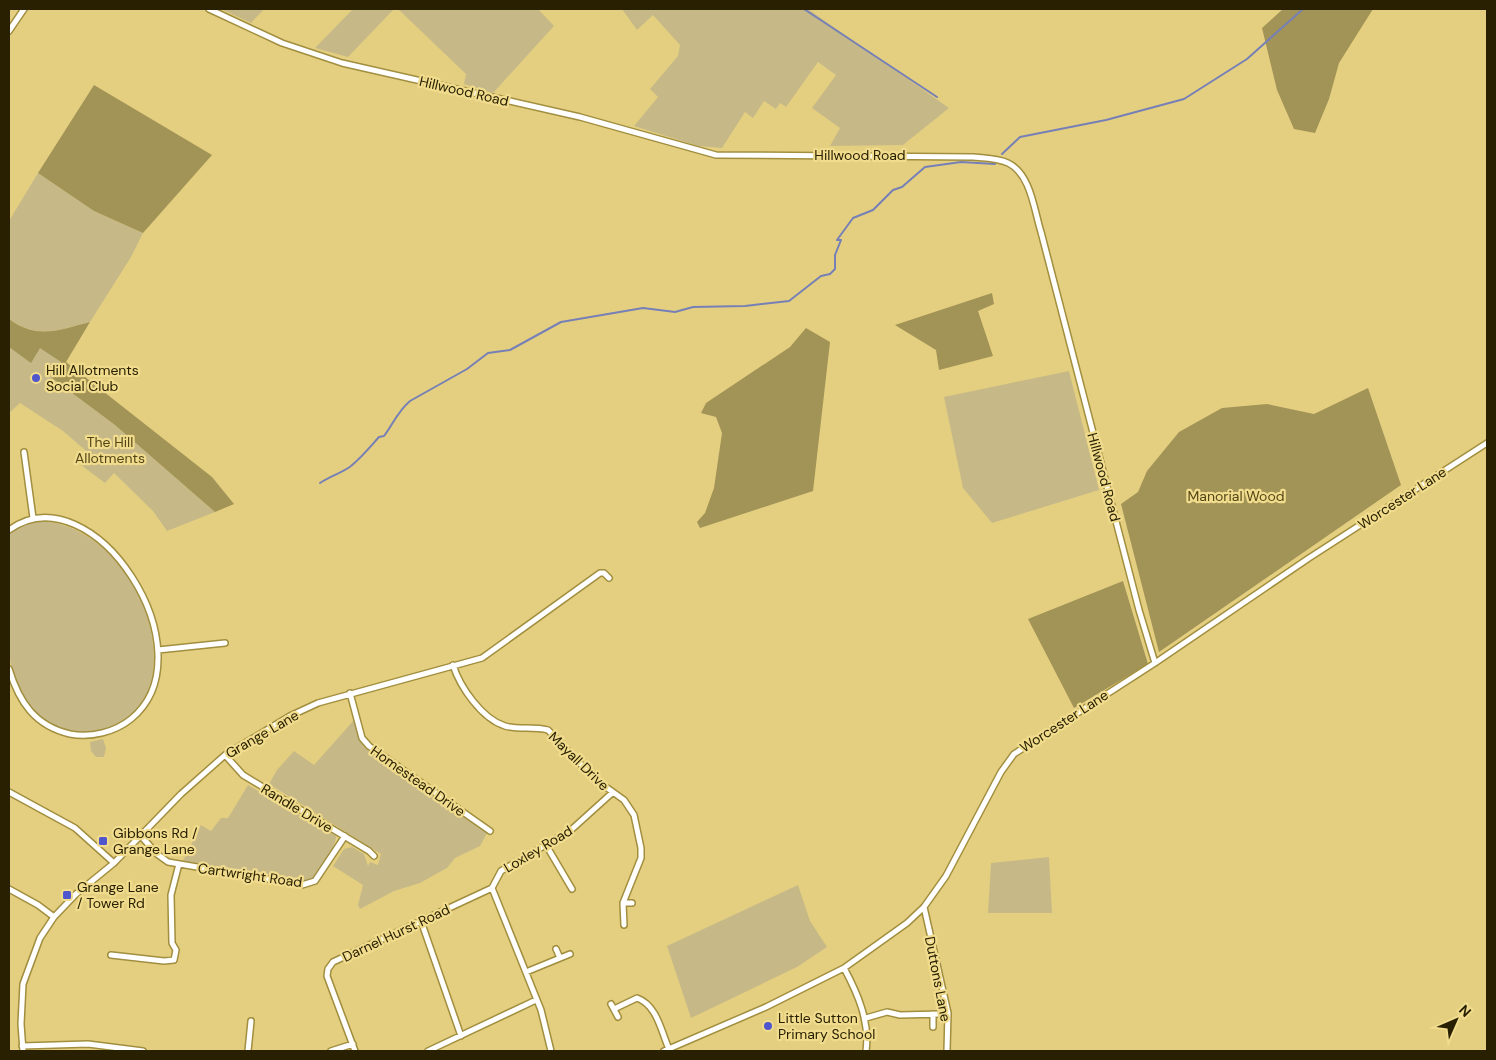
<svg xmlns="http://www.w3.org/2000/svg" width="1496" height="1060" font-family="'DM Sans',sans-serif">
<rect width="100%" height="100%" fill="#e4cf80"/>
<!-- green -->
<path fill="#c6b987" d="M221 9H264L251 23Z
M353 9H394L348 57 315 48Z
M398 9H538L554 26 493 93 464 84 466 74Z
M622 9H808L949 108 903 145 830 146 840 128 812 108 836 75 818 62 786 107 780 103 776 109 764 101 753 118 745 112 722 148 698 146 634 126 658 97 650 89 678 56 680 45 653 15 637 30Z
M38 173 94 211 143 233 131 257 90 322C58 330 38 340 9 319V221Z
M9 347 31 362 40 347 62 363 52 378 115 425 215 512 167 531 153 511 114 473 105 483 81 465 86 454 85 450 63 431 20 403 9 413Z
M1069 371 1099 490 992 523 963 488 944 397Z
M35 521C70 521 97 539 119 564 157 608 178 705 107 729 89 734 72 735 55 726 39 718 26 706 18 690 2 653 9 577 9 535L19 527Z
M354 720 363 746 487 833 480 846 455 858 447 868 420 883 394 891 360 909 358 905 363 885 333 866 344 849 352 847 364 854 368 866 370 862 378 865 381 854 269 784 277 770 294 751 314 765Z
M103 739 106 748 104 757H96L91 751 90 742Z
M248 785 336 836C337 844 319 875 312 879 307 882 301 880 295 880L183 861 201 825 211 831 221 818H228Z
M1049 857 1052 913H988L991 863Z
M798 885 810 921 827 947 797 967 691 1018 667 946Z"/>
<!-- forest -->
<path fill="#a29356" d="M1283 9H1373L1339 63 1329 99 1315 133 1294 129 1277 90 1262 28Z
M94 85 212 155 143 233 94 211 38 173Z
M992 293 994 304 978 311 993 356 939 370 936 350 895 325Z
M9 319C37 340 59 330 90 322L66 362 212 477 234 504 215 512 115 425 52 378 61 362 40 348 31 363 9 347Z
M806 328 830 342 813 491 700 528 697 522 705 513 714 488 722 433 716 417 701 413 706 403 790 347Z
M1368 388 1401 485 1159 652 1121 504 1138 492 1147 471 1179 432 1222 408 1267 404 1314 414Z
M1123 581 1148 664 1074 708 1028 619Z"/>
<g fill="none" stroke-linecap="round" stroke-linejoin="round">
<!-- stream -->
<path stroke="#7680b6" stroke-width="2" d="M804 9 937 97
M1002 154 1020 137 1106 120 1184 99 1247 59 1303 9
M320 483C330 476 342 473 351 466 362 457 370 447 379 437L384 436C393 424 398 411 410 401L467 369 488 353 510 350 561 322 643 308 675 312 693 307 745 306 789 301 821 276 830 274 835 269V255L841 240H837L853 218 873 210 893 190 902 187 925 167 961 162 995 164"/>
<!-- street casing -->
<g stroke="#a18e3e" stroke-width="8">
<path id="street" d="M209 9 282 43 342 63 580 117 716 155 973 157C985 158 998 158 1008 163 1031 174 1034 210 1041 232L1139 610 1155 663
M9 31 24 9
M24 452 33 518
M9 530C93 469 212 653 131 719 115 732 91 738 70 734 35 726 19 702 9 669
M158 650 225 643
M453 665C460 687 482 719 505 726 518 730 534 726 548 730L596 780 624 800 634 815 641 848V858L623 903 624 925
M350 693 362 738 369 746 490 831
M225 755 243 775 369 851 374 856
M9 792 75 828 114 863
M141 836 157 854 168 862 302 885 315 881 345 836
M546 845 572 889
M9 889 38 905 54 917
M623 903H632
M924 907 948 1013 947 1051
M421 921 461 1036
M556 949 560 958
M111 955 164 961 174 960 176 950 172 943 171 895 179 864
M844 968C858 994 870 1022 866 1051
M526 972 570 954
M611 1004 618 1017
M614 1009 637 998C657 1005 661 1031 669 1049
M933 1014V1027
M866 1018 887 1012 900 1015 941 1014
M22 1046 88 1044 143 1051
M23 1051 21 1024 23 984 40 938 54 917 76 894 114 863 181 794 225 755 290 716 318 703 482 658 600 573H604L609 578
M248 1051 251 1021
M331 1051 353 1044
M355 1051 327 976 328 969 333 962 492 888
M428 1051 536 1000
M551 1051 541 1010 492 888 501 871 571 830 612 793
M664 1051 766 1007 844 968 907 923 924 907 946 876 1001 772 1014 754 1155 663 1309 558 1487 443"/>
</g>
<!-- street -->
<use href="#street" stroke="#fff" stroke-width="5"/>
</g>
<!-- markers -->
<g fill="#4f56cd" stroke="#f1dc8d" stroke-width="2">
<circle cx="36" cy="378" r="5"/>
<rect x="98" y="836" width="10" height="10" rx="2.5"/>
<rect x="62" y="890" width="10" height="10" rx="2.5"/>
<circle cx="768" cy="1026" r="5"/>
</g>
<g text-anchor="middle" stroke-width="4.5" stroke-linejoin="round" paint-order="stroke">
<!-- street labels -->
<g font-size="14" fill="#282000" stroke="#f1dc8d">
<text transform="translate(464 91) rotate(13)" y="5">Hillwood Road</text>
<text x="860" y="160">Hillwood Road</text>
<text transform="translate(1104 477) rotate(75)" y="5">Hillwood Road</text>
<text transform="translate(1402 498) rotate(-33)" y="5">Worcester Lane</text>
<text transform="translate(1064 721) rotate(-33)" y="5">Worcester Lane</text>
<text transform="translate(262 734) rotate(-30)" y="5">Grange Lane</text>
<text transform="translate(579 761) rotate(44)" y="5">Mayall Drive</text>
<text transform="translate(418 781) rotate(35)" y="5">Homestead Drive</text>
<text transform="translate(297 808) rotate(31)" y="5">Randle Drive</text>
<text transform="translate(538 849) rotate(-31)" y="5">Loxley Road</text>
<text transform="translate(250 875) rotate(8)" y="5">Cartwright Road</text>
<text transform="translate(396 933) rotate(-25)" y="5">Darnel Hurst Road</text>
<text transform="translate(938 979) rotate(79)" y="5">Duttons Lane</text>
</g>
<!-- poi labels -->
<g font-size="14" fill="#282000" stroke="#f1dc8d" text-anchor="start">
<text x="46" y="375">Hill Allotments<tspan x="46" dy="16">Social Club</tspan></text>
<text x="113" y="838">Gibbons Rd /<tspan x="113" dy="16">Grange Lane</tspan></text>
<text x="77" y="892">Grange Lane<tspan x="77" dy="16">/ Tower Rd</tspan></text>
<text x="778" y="1023">Little Sutton<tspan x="778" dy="16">Primary School</tspan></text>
</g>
<!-- park labels -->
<g font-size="14" fill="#524616" stroke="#f1dc8d">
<text x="110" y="447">The Hill<tspan x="110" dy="16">Allotments</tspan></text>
<text x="1236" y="501">Manorial Wood</text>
</g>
</g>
<!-- border -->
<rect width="1496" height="1060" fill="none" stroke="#282000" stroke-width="20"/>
<!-- north arrow -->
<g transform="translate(1456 1020) rotate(45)" stroke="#f1dc8d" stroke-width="4" paint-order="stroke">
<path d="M0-4L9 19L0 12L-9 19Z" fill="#282000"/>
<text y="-8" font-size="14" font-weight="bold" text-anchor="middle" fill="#282000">N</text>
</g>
</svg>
